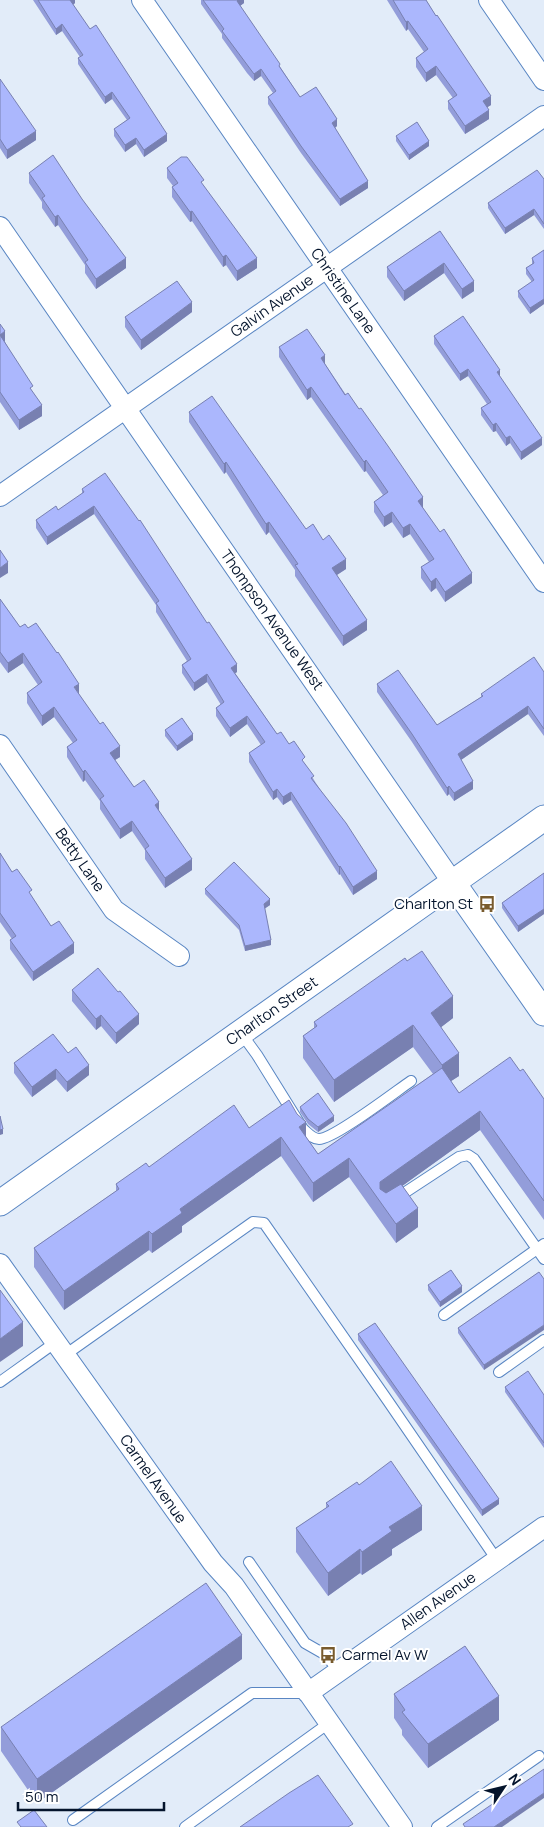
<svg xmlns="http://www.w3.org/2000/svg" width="544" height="1827" font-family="Manrope,sans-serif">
<rect width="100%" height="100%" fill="#e2ecf9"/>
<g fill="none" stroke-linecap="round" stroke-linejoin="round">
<!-- service casing -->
<g stroke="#5986c3" stroke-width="12">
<path id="service" d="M241 1033 257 1055 303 1129C308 1133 312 1139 319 1139 334 1139 395 1092 411 1081
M395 1199 459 1157 468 1155 474 1159 544 1259
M444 1315 544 1244
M65 1355 253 1222 264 1223 388 1401 497 1560
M499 1372 544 1340
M0 1382 56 1342
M249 1562 305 1643 326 1655 339 1672
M73 1820 252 1693H308
M185 1827 329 1723
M437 1827 539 1756"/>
</g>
<!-- minor casing -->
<g stroke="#5986c3" stroke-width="22">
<path id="minor" d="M142 0 544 582
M489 0 544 80
M0 227 453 883
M0 496 544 116
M0 745 114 910 179 956
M0 1264 213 1563 234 1586 402 1827
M308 1693 544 1527"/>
</g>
<!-- tertiary casing -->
<g stroke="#5986c3" stroke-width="27">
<path id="tertiary" d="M453 883 544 1013
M0 1203 544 818"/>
</g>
<!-- service -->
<use href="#service" stroke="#fff" stroke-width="10"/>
<!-- minor -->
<use href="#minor" stroke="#fff" stroke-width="20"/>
<!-- tertiary -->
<use href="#tertiary" stroke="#fff" stroke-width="25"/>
</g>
<!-- wall -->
<path fill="#939dda" d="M33 0H75V3L73 5 167 141 144 157 136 144 125 152 114 136V129L127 120 112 99 105 104 78 64V58L80 57 62 31 56 35Z
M201 0H244V3L240 6 300 97 337 126 335 128 368 188 340 206 301 153 268 104V97L273 93 261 76 254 81 247 73 222 38V34L201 4Z
M387 0H426L491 105 487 107 489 119 465 134 448 109V101L453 98 436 75 426 82 416 67V58L424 52 408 29 406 31Z
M0 79 36 140 7 159 0 148Z
M396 136 429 146 409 160 396 141Z
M167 168 204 187 257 268 237 281 226 265 223 267 192 221 190 222 172 197V187L173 186 167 178Z
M29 173 126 268 96 289 85 273V265L58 225 55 227 42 208V202L29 183Z
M544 179V229L534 215 505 234 488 208V203Z
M440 231 474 291 462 299 444 273 404 301 387 277V267Z
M544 250V304L530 314 518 297V291L532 282 526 274V268L532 264V258Z
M192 312 141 350 125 327V317Z
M0 324 5 342 33 393 42 416 19 430 0 402Z
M434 336 500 377 542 445 521 460 510 443 506 446 496 431 493 432 481 415V408L487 404 468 376 460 381 434 344Z
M279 347 325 364 423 508 472 583 445 602 436 588 431 592 421 578V567L429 562 410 534 403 538 392 522 384 527 374 512V502L383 495 366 471 364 472 311 397 307 400 279 357Z
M189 412 306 529 323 540 346 569 337 575 367 630 343 646 295 576V570L269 532 266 535 226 472 224 474 189 422Z
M82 489 237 672 235 673 277 734 289 744 305 764 314 780 377 879 353 895 340 874 339 875 291 800 283 805 277 797 273 800 249 762V753L261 745 247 724 230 737 216 716V708L221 705 207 682 194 691 182 673V665L187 661 156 612V605L94 514 47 545 36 528V520L58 510 82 494Z
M0 599 20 627 79 694 120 757 115 760 134 787 159 812 192 870 165 888 145 859V850L132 831 120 839 100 809V801L85 780 83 782 67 757V747L73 743 54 717 42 726 27 703V693L38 685 23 663 8 673 0 662Z
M544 672V736L528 714 461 760 473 789 454 801 449 794 447 796 412 742 377 692V684L437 725 481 697V694Z
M165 730 193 740 177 751 165 736Z
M0 853 12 872 32 897 51 926 74 953 33 981 10 949V940L12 939 0 922Z
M544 873V914L518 932 502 908V903Z
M205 889 270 905 264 909 271 945 245 951 239 930 205 894Z
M72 990 139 1024 116 1044 101 1026 96 1030 72 1001Z
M453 1018 441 1027 459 1076 451 1081 459 1093 520 1071 544 1099V1220L480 1130 402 1186 418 1227 396 1243 349 1177 313 1202 281 1156 182 1226V1232L152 1253 149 1250 64 1310 34 1267V1248L116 1191V1184L149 1167 249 1128 306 1137 318 1154 433 1074 413 1047 334 1102 303 1058V1036L314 1028V1022Z
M68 1053 89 1075 67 1092 56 1079 32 1097 14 1073V1063Z
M300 1107 334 1121 318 1132 308 1124 300 1112Z
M539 1272 484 1370 458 1333V1328Z
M428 1285 462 1292 440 1307 428 1290Z
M358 1334 499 1504 482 1516 358 1340Z
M505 1387 544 1395V1448L505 1392Z
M359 1485 422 1530 392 1549V1555L362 1575 360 1573 328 1596 296 1552V1528L326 1508V1503Z
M242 1659 37 1803 1 1751V1727Z
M394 1694 499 1720 428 1768 402 1735V1730L394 1718Z"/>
<!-- shaded-wall -->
<path fill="#7880b1" d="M70 0H75V3L70 7Z
M238 0H244V3L237 8V1Z
M408 21V29L406 31V22Z
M62 24V31L56 35V29Z
M436 66V75L426 82V73Z
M261 69V76L254 81V74Z
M112 92V99L105 104V97Z
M491 96V105L483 110V101Z
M489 110V119L465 134V126Z
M337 119V126L332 130V123Z
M36 131V140L7 159V150Z
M167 134V141L144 157V150Z
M136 138V144L125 152V145Z
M429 141V146L409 160V155Z
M368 181V188L340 206V199Z
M534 209V215L505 234V228Z
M192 211V221L190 222V212Z
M58 215V225L55 227V217Z
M226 255V265L223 267V257Z
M126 258V268L96 289V279Z
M257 258V268L237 281V271Z
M444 263V273L404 301V291Z
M474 281V291L462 299V289Z
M544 299V304L530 314V308Z
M192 302V312L141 350V340Z
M5 331V341L0 345V335Z
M325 355V366L321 358Z
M468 369V376L460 381V374Z
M500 370V378L497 372Z
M311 387V397L307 400V390Z
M42 405V416L19 430V420Z
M496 423V431L493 432V425Z
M510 436V443L506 446V438Z
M542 438V445L521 460V452Z
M366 460V471L364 472V462Z
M226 462V472L224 474V464Z
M423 497V508L418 511V501Z
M94 506V514L47 545V537Z
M392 512V522L384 527V517Z
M269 522V532L266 535V524Z
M410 524V534L403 538V528Z
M346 559V569L332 578V568Z
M8 562V573L0 578V568Z
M472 573V583L445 602V592Z
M436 578V588L431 592V582Z
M367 620V630L343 646V636Z
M23 653V663L8 673V663Z
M237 664V672L231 676V668Z
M207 674V682L194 691V683Z
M79 684V694L74 687Z
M528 706V714L458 762V754Z
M54 707V717L42 726V716Z
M247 716V724L230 737V728Z
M193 734V740L177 751V746Z
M120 746V757L110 763V753Z
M85 770V780L83 782V772Z
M473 781V789L454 801V793Z
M449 786V794L447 796V788Z
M277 789V797L273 800V792Z
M291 792V800L283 805V797Z
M159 802V812L155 805Z
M132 821V831L120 839V829Z
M192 859V870L165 888V878Z
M340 866V874L339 875V867Z
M377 871V879L353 895V887Z
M270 899V905L264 909V904Z
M544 909V914L518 932V926Z
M271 940V945L245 951V946Z
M74 943V953L33 981V972Z
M453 996V1018L431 1035V1013Z
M139 1014V1024L116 1044V1033Z
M101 1015V1026L96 1030V1019Z
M413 1025V1047L334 1102V1080Z
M459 1053V1076L442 1087V1065Z
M89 1065V1075L67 1092V1082Z
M56 1069V1079L32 1097V1087Z
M480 1111V1130L380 1202V1208V1182Z
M334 1116V1121L318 1132V1127Z
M306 1122V1141L299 1127Z
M3 1129V1134L0 1135V1130Z
M281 1137V1156L182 1226V1232L152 1253V1234L180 1209Z
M349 1158V1177L313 1202V1183Z
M418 1208V1227L396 1243V1224Z
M149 1231V1250L64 1310V1291Z
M462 1286V1292L440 1307V1302Z
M23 1322V1346L0 1362V1339Z
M544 1325V1330L484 1370V1365Z
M499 1499V1504L482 1516V1510Z
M422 1506V1530L392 1549V1555L362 1575V1552L389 1527Z
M360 1549V1573L328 1596V1573Z
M242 1635V1659L37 1803V1779Z
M499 1696V1720L428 1768V1744Z
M544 1793V1798L502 1827H494Z"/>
<!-- building -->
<path fill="#abb7fd" stroke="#7880b1" d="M38 0H70L90 29 96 25 167 134 144 150 136 138 125 145 114 129 130 118 112 92 105 97 78 58 83 55 62 24 56 29Z
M203 0H238L237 1 280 64 279 66 300 97 316 87 337 119 332 123 368 181 340 199 301 146 268 97 276 91 261 69 254 74 222 31 224 29Z
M393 0H426L436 16 437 15 491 96 483 101 489 110 465 126 448 101 457 95 436 66 426 73 416 58 428 49 408 21 406 22Z
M0 79 36 131 7 150 0 139Z
M417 122 429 141 409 155 396 136Z
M53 155 82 199 126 258 96 279 85 262 88 260 58 215 55 217 42 198 45 196 29 173Z
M181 157H187L204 180 201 182 257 258 237 271 226 255 223 257 192 211 190 212 172 187 178 183 167 168Z
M537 170 544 179V224L534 209 505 228 488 203Z
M440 231 474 281 462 289 444 263 404 291 387 267Z
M544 250V299L530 308 518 291 534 280 526 268 534 263 532 258Z
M177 281 192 302 141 340 125 317Z
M463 316 500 370 497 372 542 438 521 452 510 436 506 438 496 423 493 425 481 408 491 402 468 369 460 374 434 336Z
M0 324 5 331 0 335Z
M307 329 325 355 321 358 345 395 348 393 359 409 361 408 388 446 423 497 418 501 440 532 444 529 472 573 445 592 436 578 431 582 421 567 434 559 410 524 403 528 392 512 384 517 374 502 388 492 366 460 364 462 311 387 307 390 279 347Z
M0 335 33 386 30 388 42 405 19 420 0 392Z
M212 396 306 529 313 524 323 540 329 535 346 559 332 568 367 620 343 636 295 565 298 564 269 522 266 524 226 462 224 464 189 412Z
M105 473 139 521 140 520 207 623 209 622 237 664 231 668 277 734 281 732 289 744 294 741 305 757 302 760 314 776 311 778 346 823 377 871 353 887 340 866 339 867 291 792 283 797 277 789 273 792 249 753 265 742 247 716 230 728 216 708 224 702 207 674 194 683 182 665 191 659 156 603 159 601 94 506 47 537 36 520 56 506 58 510 84 492 82 489Z
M0 550 8 562 0 568Z
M0 599 20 627 25 624 28 628 36 623 57 653 58 652 79 684 74 687 100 724 103 722 120 746 110 753 134 787 144 780 159 802 155 805 192 859 165 878 145 849 149 846 132 821 120 829 100 799 104 796 85 770 83 772 67 747 77 740 54 707 42 716 27 693 42 682 23 653 8 663 0 652Z
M534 657 544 672V729L528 706 458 754 473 781 454 793 449 786 447 788 412 734 377 684 398 670 437 725 483 696 481 694Z
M182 718 193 734 177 746 165 730Z
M0 853 12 872 17 869 32 890 29 892 51 926 59 921 74 943 33 972 10 940 16 936 0 913Z
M234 862 270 899 264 904 271 940 245 946 239 925 205 889Z
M544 873V909L518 926 502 903Z
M422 951 453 996 431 1013 459 1053 442 1065 413 1025 334 1080 303 1036 317 1026 314 1022 405 958 407 961Z
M98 968 118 992 120 991 139 1014 116 1033 101 1015 96 1019 72 990Z
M53 1034 68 1053 76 1047 89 1065 67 1082 56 1069 32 1087 14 1063Z
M510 1057 520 1071 523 1069 544 1099V1201L480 1111 380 1182V1189L386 1193 401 1184 418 1208 396 1224 349 1158 313 1183 281 1137 180 1209 182 1213 152 1234 149 1231 64 1291 34 1248 119 1189 116 1184 146 1163 149 1167 234 1105 249 1128 289 1100 297 1114 306 1122 299 1127 318 1154 442 1068 459 1093Z
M318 1093 334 1116 318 1127 308 1119 300 1107Z
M0 1116 3 1129 0 1130Z
M451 1270 462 1286 440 1302 428 1285Z
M539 1272 544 1279V1325L484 1365 458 1328Z
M0 1290 23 1322 0 1339Z
M375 1323 499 1499 482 1510 358 1334Z
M528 1371 544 1395V1443L505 1387Z
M391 1461 422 1506 389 1527 392 1531 362 1552 360 1549 328 1573 296 1528 329 1506 326 1503 357 1482 359 1485Z
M206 1583 242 1635 37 1779 1 1727Z
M465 1646 499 1696 428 1744 402 1712 405 1710 394 1694Z
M544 1769V1793L494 1827H465L463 1824Z
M318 1775 353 1824 348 1827H240L289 1793Z
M34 1810 47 1827H21L17 1822Z"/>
<!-- icons -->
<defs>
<g id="bus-bare" transform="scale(1.35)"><path d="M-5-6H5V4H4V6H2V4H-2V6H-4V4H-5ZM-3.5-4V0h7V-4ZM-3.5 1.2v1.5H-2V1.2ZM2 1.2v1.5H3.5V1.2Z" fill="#785b2e" stroke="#fff" stroke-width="2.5" paint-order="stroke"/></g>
</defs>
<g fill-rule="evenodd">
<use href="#bus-bare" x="487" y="904"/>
<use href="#bus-bare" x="328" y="1655"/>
</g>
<g text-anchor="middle" stroke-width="4" stroke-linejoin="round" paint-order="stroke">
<!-- street labels -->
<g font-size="15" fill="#04142c" stroke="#fff">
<text transform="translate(343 291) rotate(55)" y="5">Christine Lane</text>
<text transform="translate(272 306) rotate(-35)" y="5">Galvin Avenue</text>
<text transform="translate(272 620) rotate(55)" y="5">Thompson Avenue West</text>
<text transform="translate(80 860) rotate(55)" y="5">Betty Lane</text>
<text transform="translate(272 1011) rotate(-35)" y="5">Charlton Street</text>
<text transform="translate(153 1479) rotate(55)" y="5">Carmel Avenue</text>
<text transform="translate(438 1601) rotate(-35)" y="5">Allen Avenue</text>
</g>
<!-- poi labels -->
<g font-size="15" fill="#04142c" stroke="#fff" text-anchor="end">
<text x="473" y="909">Charlton St</text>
<text x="342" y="1660" text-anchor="start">Carmel Av W</text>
</g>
</g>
<!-- north arrow -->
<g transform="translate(504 1787) rotate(55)" stroke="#ffffff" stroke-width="4" paint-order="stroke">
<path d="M0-4L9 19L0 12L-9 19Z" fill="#04142c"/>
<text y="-8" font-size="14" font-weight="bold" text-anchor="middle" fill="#04142c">N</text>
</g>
<!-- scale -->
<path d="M18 1802v8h146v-8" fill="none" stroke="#04142c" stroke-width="2.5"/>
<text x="25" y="1802" font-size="15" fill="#04142c" stroke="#ffffff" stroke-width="4" paint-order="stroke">50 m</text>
</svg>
